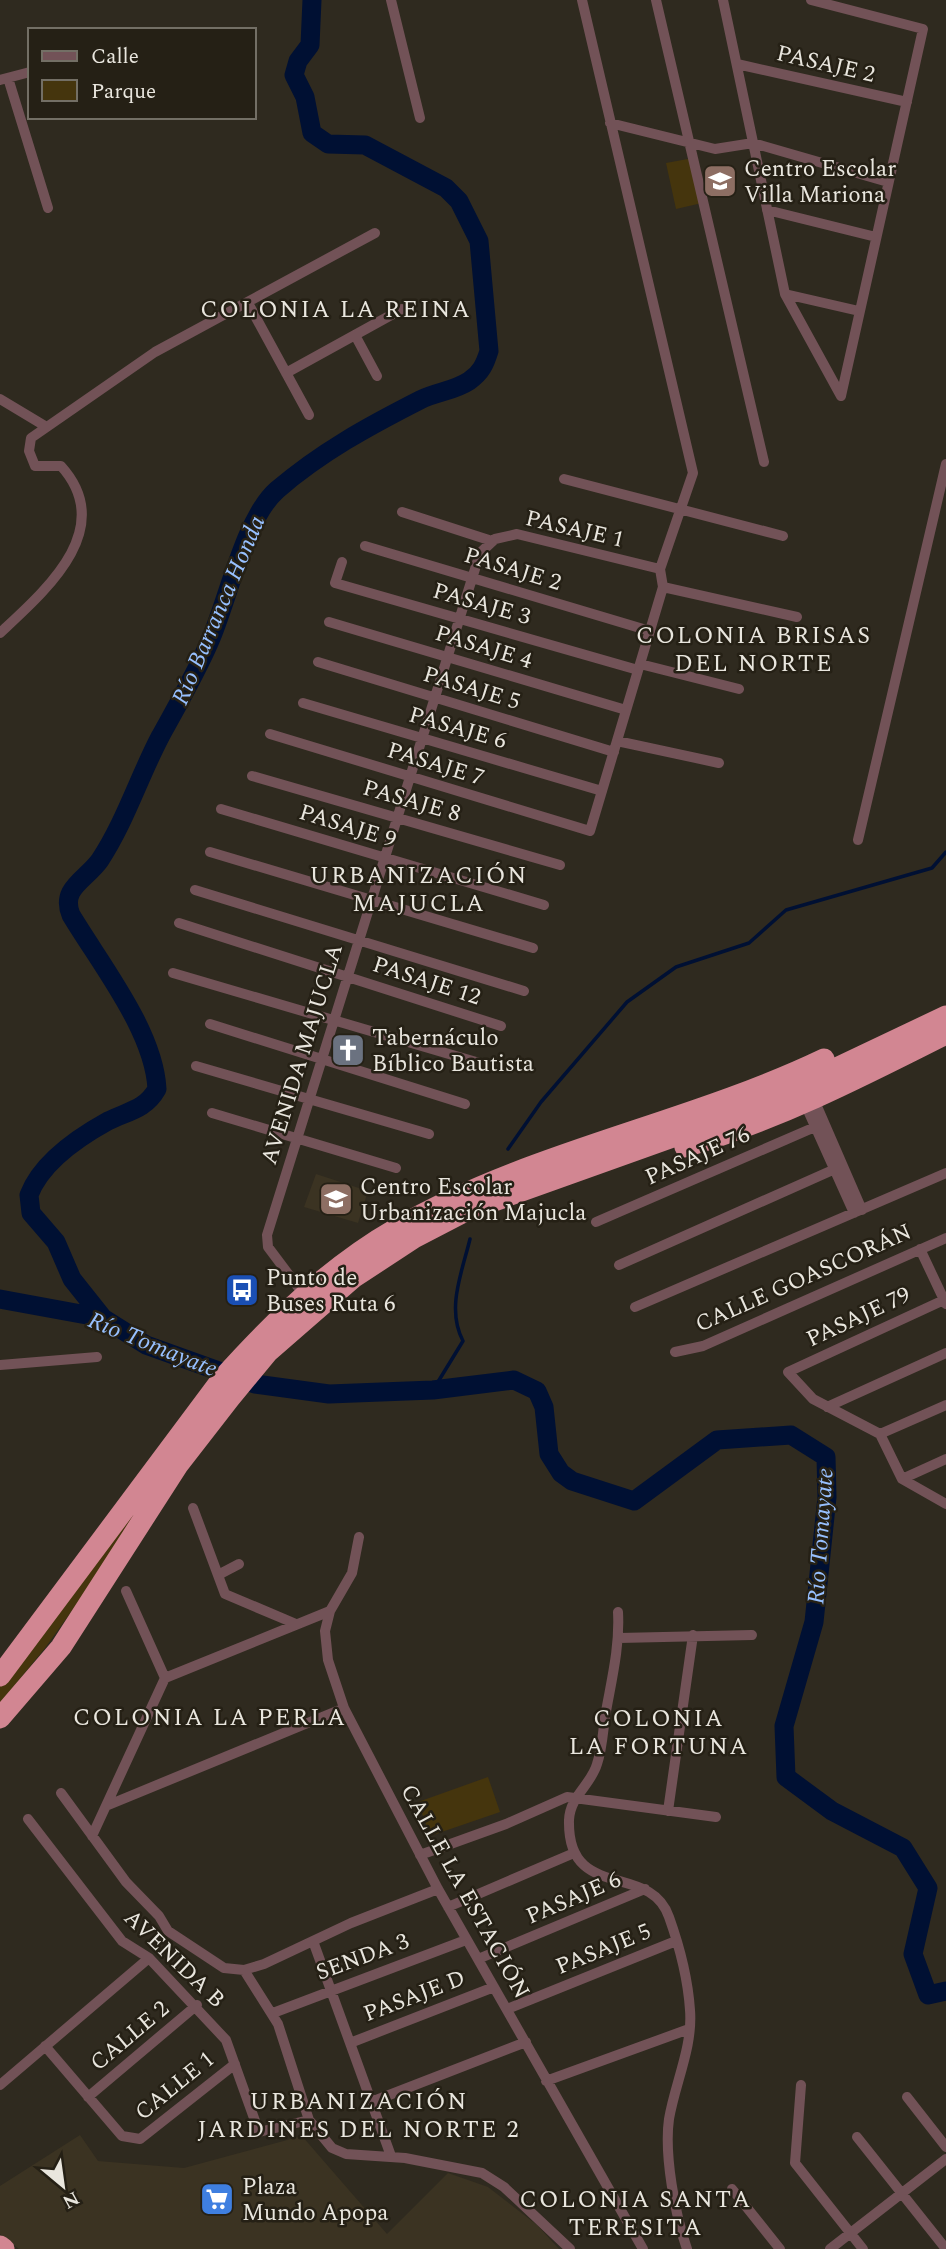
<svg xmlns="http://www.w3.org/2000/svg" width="946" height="2249" font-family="Spectral,serif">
<rect width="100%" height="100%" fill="#2f2a1f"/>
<!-- built -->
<path fill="#3b3322" d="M316 1174 368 1191 358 1223 304 1207Z
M80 2135 98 2161 184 2168 302 2136 387 2234 448 2173 488 2187 537 2225 559 2249H19L0 2234V2186Z"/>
<!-- green -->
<path fill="#45350d" d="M693 158 702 203 676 209 666 163Z
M158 1473 122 1541 45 1648 0 1703V1681Z
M488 1777 500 1812 430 1836 418 1802Z"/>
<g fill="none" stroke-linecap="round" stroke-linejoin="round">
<!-- stream -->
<path stroke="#001033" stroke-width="3.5" d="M508 1149 541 1102 627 1002 676 967 749 943 786 910 932 868 946 852
M433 1390 463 1341C446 1309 462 1272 470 1239"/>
<!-- river -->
<path stroke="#001033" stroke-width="19" d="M0 1299 103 1318 146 1345 255 1384 329 1394 433 1390 514 1380 537 1391 544 1407 549 1454 561 1473 572 1481 634 1501 717 1440 791 1435 826 1457 827 1497 814 1622 784 1726 786 1777 832 1811 903 1848 928 1888 913 1954 928 1995 946 1991
M103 1318 72 1279 56 1242 31 1213 29 1195C41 1163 79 1137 108 1121 128 1111 145 1110 157 1089 154 1031 101 965 71 915 60 888 86 880 100 860 125 822 139 777 160 737 177 706 195 675 209 643 228 601 244 519 277 490 321 452 369 426 420 400 436 392 454 391 469 381 481 373 485 364 489 351L479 241 459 201 446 188 365 145 328 144 312 133 305 97 294 75 298 61 310 45 312 0"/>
<!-- street -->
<path stroke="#725257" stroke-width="10" d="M391 0 420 118
M656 0 764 462
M723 0 785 294 841 396
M811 0 923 29 841 396
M737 64 907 102
M8 78 48 208
M0 80 30 72
M610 123 715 149 753 143 888 182
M767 210 876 237
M785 294 859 311
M248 303 309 415
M355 335 377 376
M286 373 402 309
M0 399 45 426
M564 479 783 536
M402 512 492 541
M365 546 650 631
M342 562 335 583 638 670
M663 587 797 617
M329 622 626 710
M0 633C45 591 118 529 61 466H35L29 451 31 438 155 352 375 233
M318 662 614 752
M640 664 739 689
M303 703 602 791
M270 734 590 831 663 587 660 569 693 473 582 0
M617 741 719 763
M252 776 560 865
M221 809 544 905
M858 840 946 464
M210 852 533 948
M195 890 524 991
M179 923 501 1026
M173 973 483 1064
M210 1024 465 1104
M196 1066 429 1134
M817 1098 816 1104 862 1210
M805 1104 854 1213
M212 1113 396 1168
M596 1222 815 1127
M920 1249 946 1304
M619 1265 835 1169
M304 1295 268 1247 267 1235 480 553 495 539 517 534 660 569
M946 1299 788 1372 813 1399 880 1434 902 1479 946 1504
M635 1307 946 1173
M675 1352 703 1346 946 1238
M0 1365 97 1357
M827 1407 946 1353
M880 1434 946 1405
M902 1479 946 1459
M193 1508 225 1594 296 1624
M359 1537 352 1573 330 1611 325 1631 328 1660 344 1708 438 1889 643 2249
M218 1575 239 1564
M618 1612C620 1648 611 1682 605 1717 603 1732 602 1750 597 1764 591 1785 570 1796 569 1820 567 1903 650 1861 669 1917 679 1945 688 1980 690 2010 693 2047 675 2083 669 2119 664 2154 675 2215 687 2249
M619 1638 752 1635
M165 1678 330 1611
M61 1793 126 1882 159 1916 168 1931 224 1968 244 1970 264 1964 351 1923 438 1889
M106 1806 344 1708
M668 1811 693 1635
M28 1819 122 1941 149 1958 226 2040 259 2132 309 2120
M92 1836 165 1678 126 1591
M420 1855 506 1824 567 1797 716 1817
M448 1907 574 1853
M313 1941 391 2156
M478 1959 645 1889
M244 1970 278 2024 309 2120 332 2148 346 2154 405 2158 482 2173 504 2187 570 2249
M507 2009 676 1941
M273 2013 466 1940
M350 2043 494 1987
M45 2046 122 2136 140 2139 235 2064
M546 2081 689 2029
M0 2085 149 1958
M801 2085 795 2163 863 2249
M88 2097 197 2005
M907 2097 946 2147
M371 2102 526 2042
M857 2137 946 2249
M732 2189 780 2249
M830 2249 946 2159"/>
<!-- highway -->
<path stroke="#d28692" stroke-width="21" d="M685 1147C777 1120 861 1077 946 1034
M0 1676 221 1380C273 1322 329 1267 397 1228 530 1151 686 1125 824 1059
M0 1718 61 1647 178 1465 230 1398 268 1352 353 1278 414 1238 466 1211 748 1110 946 1016
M0 2246 4 2249"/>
</g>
<!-- icons -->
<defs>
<g id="school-square" transform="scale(1.75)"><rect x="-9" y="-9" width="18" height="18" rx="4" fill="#8d6e63" stroke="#252015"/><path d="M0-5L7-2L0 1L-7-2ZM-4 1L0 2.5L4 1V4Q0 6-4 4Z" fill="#fff"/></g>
<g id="church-square" transform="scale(1.75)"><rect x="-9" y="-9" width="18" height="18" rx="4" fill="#6b7280" stroke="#252015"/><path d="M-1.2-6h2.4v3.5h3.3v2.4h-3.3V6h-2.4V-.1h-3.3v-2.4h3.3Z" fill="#fff"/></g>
<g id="bus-square" transform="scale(1.75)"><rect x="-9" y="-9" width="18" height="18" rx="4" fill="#1a4fb4" stroke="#252015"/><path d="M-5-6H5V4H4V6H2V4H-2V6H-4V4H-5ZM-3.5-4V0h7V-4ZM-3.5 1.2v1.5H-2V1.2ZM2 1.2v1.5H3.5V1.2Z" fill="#fff"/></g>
<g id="supermarket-square" transform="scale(1.75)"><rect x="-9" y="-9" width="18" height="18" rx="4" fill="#3f7fe0" stroke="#252015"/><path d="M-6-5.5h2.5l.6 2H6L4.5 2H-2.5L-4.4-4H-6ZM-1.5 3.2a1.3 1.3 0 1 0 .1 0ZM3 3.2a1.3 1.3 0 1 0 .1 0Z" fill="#fff"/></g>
</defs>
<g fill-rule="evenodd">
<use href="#school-square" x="720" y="181"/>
<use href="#church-square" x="348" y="1050"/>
<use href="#school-square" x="336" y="1199"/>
<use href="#bus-square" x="242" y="1290"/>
<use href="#supermarket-square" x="217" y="2199"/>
</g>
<g text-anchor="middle" stroke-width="5" stroke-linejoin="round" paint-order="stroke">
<!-- street labels -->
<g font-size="23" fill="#e9e6de" stroke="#252015">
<text transform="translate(826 63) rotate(13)" y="8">PASAJE 2</text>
<text transform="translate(575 528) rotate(13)" y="8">PASAJE 1</text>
<text transform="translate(513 568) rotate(17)" y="8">PASAJE 2</text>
<text transform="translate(482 603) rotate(16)" y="8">PASAJE 3</text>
<text transform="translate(484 646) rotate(17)" y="8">PASAJE 4</text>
<text transform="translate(472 687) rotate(17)" y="8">PASAJE 5</text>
<text transform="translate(458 727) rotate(16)" y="8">PASAJE 6</text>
<text transform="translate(436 763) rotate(17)" y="8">PASAJE 7</text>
<text transform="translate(412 800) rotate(16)" y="8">PASAJE 8</text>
<text transform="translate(348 825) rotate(17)" y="8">PASAJE 9</text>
<text transform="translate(427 980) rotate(18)" y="8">PASAJE 12</text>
<text transform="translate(301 1054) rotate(-73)" y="8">AVENIDA MAJUCLA</text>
<text transform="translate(697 1155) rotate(-24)" y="8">PASAJE 76</text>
<text transform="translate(803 1277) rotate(-24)" y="8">CALLE GOASCORÁN</text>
<text transform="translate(858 1316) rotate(-25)" y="8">PASAJE 79</text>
<text transform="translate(466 1891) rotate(61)" y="8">CALLE LA ESTACIÓN</text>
<text transform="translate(573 1897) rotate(-23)" y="8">PASAJE 6</text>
<text transform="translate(603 1948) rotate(-22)" y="8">PASAJE 5</text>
<text transform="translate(362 1956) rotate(-20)" y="8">SENDA 3</text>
<text transform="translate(175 1958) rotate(44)" y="8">AVENIDA B</text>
<text transform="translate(414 1995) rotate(-21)" y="8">PASAJE D</text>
<text transform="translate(129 2035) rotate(-40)" y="8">CALLE 2</text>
<text transform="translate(174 2085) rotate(-39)" y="8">CALLE 1</text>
</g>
<!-- poi labels -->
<g font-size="23" fill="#e9e6de" stroke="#252015" text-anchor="start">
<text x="744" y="176">Centro Escolar<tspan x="744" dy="26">Villa Mariona</tspan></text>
<text x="372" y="1045">Tabernáculo<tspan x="372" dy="26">Bíblico Bautista</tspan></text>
<text x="360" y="1194">Centro Escolar<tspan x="360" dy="26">Urbanización Majucla</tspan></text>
<text x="266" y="1285">Punto de<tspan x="266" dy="26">Buses Ruta 6</tspan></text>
<text x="242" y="2194">Plaza<tspan x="242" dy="26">Mundo Apopa</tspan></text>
</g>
<!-- neighbourhood labels -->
<g font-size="24" letter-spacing="2" fill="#e9e6de" stroke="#252015">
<text x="336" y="317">COLONIA LA REINA</text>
<text x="754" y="643">COLONIA BRISAS<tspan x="754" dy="28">DEL NORTE</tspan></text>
<text x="419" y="883">URBANIZACIÓN<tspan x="419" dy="28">MAJUCLA</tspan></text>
<text x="210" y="1725">COLONIA LA PERLA</text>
<text x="659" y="1726">COLONIA<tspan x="659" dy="28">LA FORTUNA</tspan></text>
<text x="359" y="2109">URBANIZACIÓN<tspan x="359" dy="28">JARDINES DEL NORTE 2</tspan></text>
<text x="636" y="2207">COLONIA SANTA<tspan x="636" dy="28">TERESITA</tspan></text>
</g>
<!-- water labels -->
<g font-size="24" font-style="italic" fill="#97c0ff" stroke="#252015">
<text transform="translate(218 610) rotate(-67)" y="8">Río Barranca Honda</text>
<text transform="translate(153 1344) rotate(22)" y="8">Río Tomayate</text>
<text transform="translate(820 1536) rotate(-86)" y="8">Río Tomayate</text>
</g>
</g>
<!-- legend -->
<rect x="28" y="28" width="228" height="91" fill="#252015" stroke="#736f65" stroke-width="2"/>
<rect x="42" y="51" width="35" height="10" fill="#725257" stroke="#736f65" stroke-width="2"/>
<text x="91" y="63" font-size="21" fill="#e9e6de">Calle</text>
<rect x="42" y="80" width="35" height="21" fill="#45350d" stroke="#736f65" stroke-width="2"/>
<text x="91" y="98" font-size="21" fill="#e9e6de">Parque</text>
<!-- north arrow -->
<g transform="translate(63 2186) rotate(151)" stroke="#252015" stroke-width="5" paint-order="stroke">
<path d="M0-5L12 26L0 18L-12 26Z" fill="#e9e6de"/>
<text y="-10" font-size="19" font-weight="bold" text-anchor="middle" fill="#e9e6de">N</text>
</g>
</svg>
